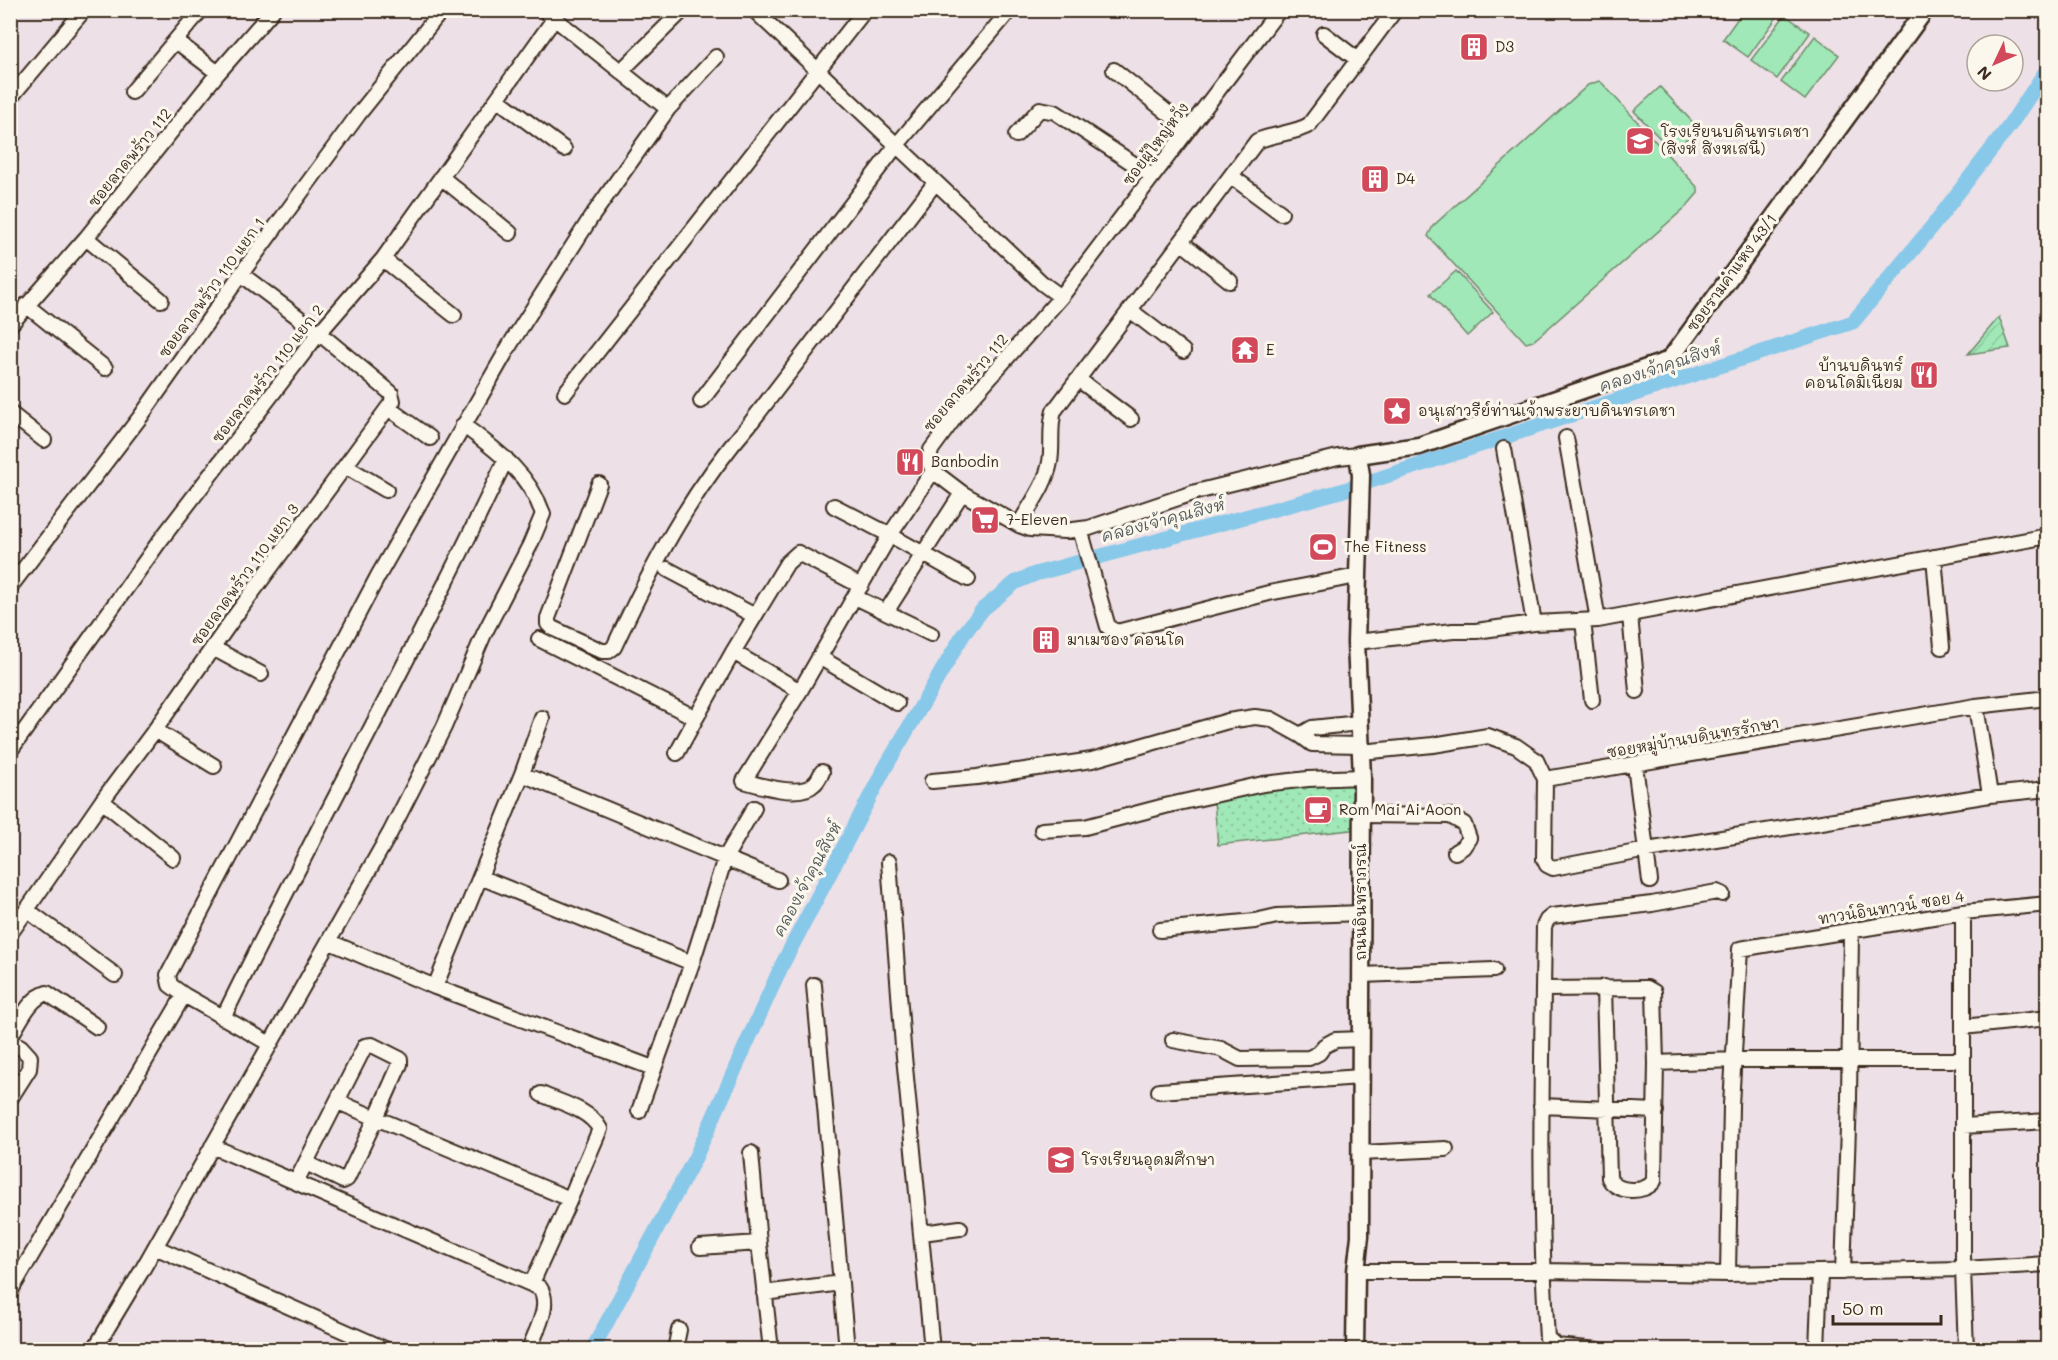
<svg xmlns="http://www.w3.org/2000/svg" width="2058" height="1360" font-family="Mali,'Playpen Sans Thai',sans-serif">
<defs>
<pattern id="park-dots" width="8" height="8" patternUnits="userSpaceOnUse" patternTransform="scale(1.5)"><rect width="8" height="8" fill="#a0e8b7"/><path d="M2 2h.1M6 6h.1" fill="none" stroke="#8bc79d" stroke-width="1.8" stroke-linecap="round"/></pattern>
<pattern id="garden-furrows" width="10" height="10" patternUnits="userSpaceOnUse" patternTransform="scale(1.5)"><rect width="10" height="10" fill="#a0e8b7"/><path d="M-1 1l2-2M0 10L10 0M9 11l2-2" fill="none" stroke="#8bc79d"/></pattern>
</defs>
<rect width="100%" height="100%" fill="#ede0e6"/>
<filter id="ink" filterUnits="userSpaceOnUse"><feTurbulence type="fractalNoise" baseFrequency=".0167" numOctaves="2"/><feDisplacementMap in="SourceGraphic" scale="12" xChannelSelector="R" yChannelSelector="G"/><feConvolveMatrix kernelMatrix="1 2 1 2 8 2 1 2 1" color-interpolation-filters="sRGB"/></filter>
<g filter="url(#ink)">
<!-- park -->
<path fill="url(#park-dots)" stroke="#6e896a" stroke-width="1.5" d="M1362 777 1359 829 1218 845 1213 791Z"/>
<!-- garden -->
<path fill="url(#garden-furrows)" stroke="#6e896a" stroke-width="1.5" d="M1999 317 2010 348 1968 354Z"/>
<!-- pitch -->
<path fill="#a0e8b7" stroke="#6e896a" stroke-width="1.5" d="M1743 11H1777L1780 13 1748 57 1723 39Z
M1785 15 1810 33 1777 79 1751 60Z
M1815 36 1839 55 1805 100 1781 82Z
M1599 81 1602 83 1698 188V193L1687 206 1545 331 1533 341 1526 343 1428 236 1433 226 1588 85Z
M1660 87 1698 128 1673 152 1634 111Z
M1456 271 1493 312 1467 336 1430 294Z"/>
<g fill="none" stroke-linecap="round" stroke-linejoin="round">
<!-- canal -->
<path stroke="#88c8e9" stroke-width="15" d="M592 1350 695 1158 782 965 885 768 963 635 983 609 1016 582 1035 574 1341 491 1853 322 1931 228 2010 125 2048 68"/>
<!-- minor casing -->
<g stroke="#3b2a1e" stroke-width="18">
<path id="minor" d="M544 10 668 109
M754 10 1042 283 1061 297
M1279 10 1061 297 958 413 931 450 929 461 933 471 962 493 1019 525 1030 529 1065 531 1089 528 1196 492 1338 457 1358 455
M1324 34 1358 60
M176 41 218 73
M1114 70 1188 129
M621 71 683 10
M132 92 201 10
M10 98 84 10
M497 99 564 149
M1016 135 1040 109 1055 112 1152 176
M1231 176 1281 213
M441 177 510 233
M86 238 161 300
M1181 242 1230 281
M383 259 454 315
M26 305 105 368
M1130 310 1183 351
M10 325 86 238 218 73 273 10
M1078 379 1131 419
M565 393 865 10
M701 401 896 146 1010 10
M388 408 430 438
M10 413 44 440
M1566 438 1598 620
M1504 449 1534 623
M345 466 386 490
M599 484 548 618V624L552 628 602 651H609L614 647C651 568 691 491 749 425L935 183
M834 506 890 535 968 579
M1019 525C1030 505 1046 485 1050 462 1053 445 1049 428 1054 411L1257 141C1273 134 1296 133 1309 125L1395 10
M1080 529 1108 627 1117 632 1269 593 1357 576
M1934 557 1942 647
M667 569 755 616
M10 587 141 416 241 274 358 115 442 10
M855 597 886 612 962 493
M886 612 931 634
M1630 615 1637 691
M1583 621 1592 700
M539 639 696 718 733 652 800 691 890 535 933 471
M1356 642 1453 631H1476L1534 623 1598 620 2048 536
M213 648 261 674
M733 652 787 563 798 553 861 586
M819 657 897 703
M800 691 744 781C761 786 801 798 814 784 818 781 820 776 822 772
M1976 706 1990 795
M155 730 214 766
M1300 735 1312 728 1359 723
M10 751 159 542 319 333 383 259 554 19
M1361 752 1433 745 1488 736 1516 746 1536 760 1545 779 1976 706 2048 698
M677 753 696 718
M1635 765 1650 881
M522 774 778 880
M1545 779 1544 859 1547 865 1553 868 1647 850 1990 795 2048 789
M932 781 977 777 1092 760 1228 721 1255 717 1271 719 1300 735 1312 744 1360 745
M102 801 173 858
M1362 815 1450 816 1464 824 1469 838 1463 847 1455 852
M1042 830 1085 827 1165 806 1263 784 1308 779 1362 777
M889 862 903 1046 932 1350
M480 877 692 963
M27 910 115 975
M1963 912V1269L1966 1350
M1160 930 1255 921 1277 916 1361 913
M10 934 102 801 155 730 235 616 393 401 391 393 319 333 241 274
M330 942 435 987 653 1068
M1361 975 1494 970
M814 985 847 1350
M435 987 522 774 542 718
M1604 987 1609 1178C1616 1193 1644 1194 1654 1181L1656 1063
M1543 989 1647 988 1654 992 1656 1063 1734 1060H1963
M223 1018C315 830 417 648 506 459
M1963 1027 2048 1018
M10 1037C20 1022 29 998 47 993L97 1027
M1173 1040 1221 1049 1240 1059 1309 1058 1319 1053 1324 1046 1335 1040 1361 1039
M10 1041 21 1047 30 1057 29 1069 10 1099
M270 1044 184 995 170 985 168 975 378 576 511 343 590 219 668 109 716 57
M1159 1091 1361 1077
M1541 1106 1656 1111
M639 1111 692 963 725 858 754 808
M1963 1126 2048 1121
M212 1146 540 1288C552 1306 535 1332 529 1350
M751 1153 759 1243 771 1350
M1360 1153 1446 1149
M306 1163 343 1181 347 1179 376 1118 338 1102
M296 1182 365 1046 372 1045 400 1059V1064L376 1118 570 1199 600 1129C589 1109 561 1103 541 1094
M922 1233 960 1228
M155 1247 387 1350
M700 1247 759 1243
M1356 1271H1542L1728 1274 1963 1269 2048 1264
M1843 1272 1849 1099 1851 932
M1728 1274 1731 1105 1740 949 1963 912 2048 904
M532 1283 570 1199
M10 1292 184 995
M764 1293 841 1283
M94 1350 141 1272 390 833 444 727 484 634 530 545 543 514C529 473 496 450 463 425
M675 1350 679 1330
M1598 1350 1556 1346 1547 1338C1538 1201 1542 1064 1544 926L1547 920 1552 916 1652 904 1717 892 1722 894
M1817 1350 1820 1272"/>
</g>
<!-- tertiary casing -->
<g stroke="#3b2a1e" stroke-width="21">
<path id="tertiary" d="M1355 1350 1356 1271 1360 1236 1362 777 1356 642 1361 475 1358 455 1419 446 1667 361 1673 355 1925 10"/>
</g>
<!-- minor -->
<use href="#minor" stroke="#fbf7ec" stroke-width="14"/>
<!-- tertiary -->
<use href="#tertiary" stroke="#fbf7ec" stroke-width="16"/>
</g>
</g>
<!-- icons -->
<defs>
<g id="building-square" transform="scale(1.5)"><rect x="-9" y="-9" width="18" height="18" rx="4" fill="#d1495b" stroke="#fbf7ec"/><path d="M-4-6H4V6H1V3H-1V6H-4ZM-2.5-4.3h1.7v1.8h-1.7ZM.8-4.3h1.7v1.8H.8ZM-2.5-1h1.7V.8h-1.7ZM.8-1h1.7V.8H.8Z" fill="#fff"/></g>
<g id="school-square" transform="scale(1.5)"><rect x="-9" y="-9" width="18" height="18" rx="4" fill="#d1495b" stroke="#fbf7ec"/><path d="M0-5L7-2L0 1L-7-2ZM-4 1L0 2.5L4 1V4Q0 6-4 4Z" fill="#fff"/></g>
<g id="temple-square" transform="scale(1.5)"><rect x="-9" y="-9" width="18" height="18" rx="4" fill="#d1495b" stroke="#fbf7ec"/><path d="M0-6L5-2H3V0L6.5 2.5H4V6H1.5V3h-3V6H-4V2.5H-6.5L-3 0V-2H-5Z" fill="#fff"/></g>
<g id="restaurant-square" transform="scale(1.5)"><rect x="-9" y="-9" width="18" height="18" rx="4" fill="#d1495b" stroke="#fbf7ec"/><path d="M-5-6h1v4h1v-4h1v4h1v-4h1v5L-1.5 .5V6h-2V.5L-5-1ZM5-6V6H3V1.5H1.5Q1.5-4 5-6Z" fill="#fff"/></g>
<g id="sight-square" transform="scale(1.5)"><rect x="-9" y="-9" width="18" height="18" rx="4" fill="#d1495b" stroke="#fbf7ec"/><path d="M0-6L1.8-2.2L6-1.7L2.9 1.2L3.7 5.4L0 3.3L-3.7 5.4L-2.9 1.2L-6-1.7L-1.8-2.2Z" fill="#fff"/></g>
<g id="supermarket-square" transform="scale(1.5)"><rect x="-9" y="-9" width="18" height="18" rx="4" fill="#d1495b" stroke="#fbf7ec"/><path d="M-6-5.5h2.5l.6 2H6L4.5 2H-2.5L-4.4-4H-6ZM-1.5 3.2a1.3 1.3 0 1 0 .1 0ZM3 3.2a1.3 1.3 0 1 0 .1 0Z" fill="#fff"/></g>
<g id="stadium-square" transform="scale(1.5)"><rect x="-9" y="-9" width="18" height="18" rx="4" fill="#d1495b" stroke="#fbf7ec"/><path d="M0-5a6.5 5 0 1 0 0 10a6.5 5 0 1 0 0-10ZM-3.5-1.8h7v3.6h-7Z" fill="#fff"/></g>
<g id="cafe-square" transform="scale(1.5)"><rect x="-9" y="-9" width="18" height="18" rx="4" fill="#d1495b" stroke="#fbf7ec"/><path d="M-5.5-4.5H6V0H3Q3 3.5 0 3.5H-2.5Q-5.5 3.5-5.5 0ZM3-3.2v2h1.7v-2ZM-6 4.5H4V6H-6Z" fill="#fff"/></g>
</defs>
<g fill-rule="evenodd">
<use href="#building-square" x="1474" y="47"/>
<use href="#school-square" x="1640" y="141"/>
<use href="#building-square" x="1375" y="179"/>
<use href="#temple-square" x="1245" y="350"/>
<use href="#restaurant-square" x="1924" y="375"/>
<use href="#sight-square" x="1397" y="411"/>
<use href="#restaurant-square" x="910" y="462"/>
<use href="#supermarket-square" x="985" y="520"/>
<use href="#stadium-square" x="1323" y="547"/>
<use href="#building-square" x="1046" y="640"/>
<use href="#cafe-square" x="1318" y="810"/>
<use href="#school-square" x="1061" y="1160"/>
</g>
<g text-anchor="middle" stroke-width="6" stroke-linejoin="round" paint-order="stroke">
<!-- poi labels -->
<g font-size="15" fill="#3b2a1e" stroke="#fbf7ec" text-anchor="start">
<text x="1495" y="52">D3</text>
<text x="1661" y="137">โรงเรียนบดินทรเดชา<tspan x="1661" dy="17">(สิงห์ สิงหเสนี)</tspan></text>
<text x="1396" y="184">D4</text>
<text x="1266" y="355">E</text>
<text x="1903" y="371" text-anchor="end">บ้านบดินทร์<tspan x="1903" dy="17">คอนโดมิเนียม</tspan></text>
<text x="1418" y="416">อนุเสาวรีย์ท่านเจ้าพระยาบดินทรเดชา</text>
<text x="931" y="467">Banbodin</text>
<text x="1006" y="525">7-Eleven</text>
<text x="1344" y="552">The Fitness</text>
<text x="1067" y="645">มาเมซอง คอนโด</text>
<text x="1339" y="815">Rom Mai Ai Aoon</text>
<text x="1082" y="1165">โรงเรียนอุดมศึกษา</text>
</g>
<!-- street labels -->
<g font-size="15" fill="#3b2a1e" stroke="#fbf7ec">
<text transform="translate(1156 144) rotate(-53)" y="5">ซอยผู้ใหญ่หวัง</text>
<text transform="translate(130 158) rotate(-51)" y="5">ซอยลาดพร้าว 112</text>
<text transform="translate(1732 273) rotate(-54)" y="5">ซอยรามคำแหง 43/1</text>
<text transform="translate(212 288) rotate(-54)" y="5">ซอยลาดพร้าว 110 แยก 1</text>
<text transform="translate(268 374) rotate(-52)" y="5">ซอยลาดพร้าว 110 แยก 2</text>
<text transform="translate(966 383) rotate(-50)" y="5">ซอยลาดพร้าว 112</text>
<text transform="translate(245 575) rotate(-54)" y="5">ซอยลาดพร้าว 110 แยก 3</text>
<text transform="translate(1693 738) rotate(-10)" y="5">ซอยหมู่บ้านบดินทรรักษา</text>
<text transform="translate(1361 902) rotate(-90)" y="5">ถนนอินทราภรณ์</text>
<text transform="translate(1891 908) rotate(-9)" y="5">ทาวน์อินทาวน์ ซอย 4</text>
</g>
<!-- water labels -->
<g font-size="16" font-style="italic" fill="#52595b" stroke="#fbf7ec">
<text transform="translate(1660 367) rotate(-18)" y="6">คลองเจ้าคุณสิงห์</text>
<text transform="translate(1163 520) rotate(-15)" y="6">คลองเจ้าคุณสิงห์</text>
<text transform="translate(807 879) rotate(-62)" y="6">คลองเจ้าคุณสิงห์</text>
</g>
</g>
<!-- margin -->
<rect width="2058" height="1360" fill="none" stroke="#fbf7ec" stroke-width="36"/>
<rect x="18" y="18" width="2022" height="1324" fill="none" stroke="#3b2a1e" stroke-width="2" filter="url(#ink)"/>
<!-- north arrow -->
<g transform="translate(1995 63) rotate(226)"><circle r="28" fill="#fbf7ec" stroke="#aea59a" stroke-width="1.5"/>
<path d="M0-4.5L10 22L0 15L-10 22Z" fill="#d1495b"/>
<text y="-9" font-size="16" font-weight="bold" text-anchor="middle" fill="#3b2a1e">N</text>
</g>
<!-- scale -->
<path d="M1833 1315v9h108v-9" fill="none" stroke="#3b2a1e" stroke-width="3"/>
<text x="1842" y="1315" font-size="18" fill="#3b2a1e" stroke="#fbf7ec" stroke-width="4.5" paint-order="stroke">50 m</text>
</svg>
